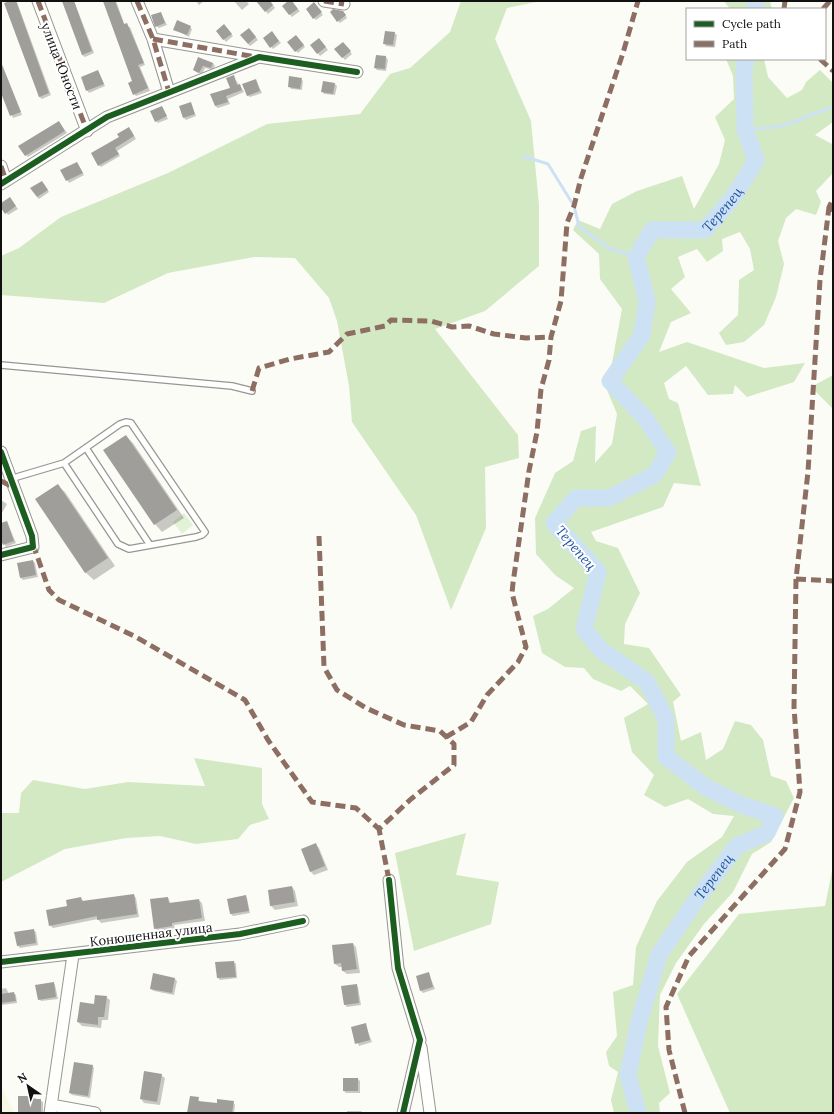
<svg xmlns="http://www.w3.org/2000/svg" width="834" height="1114" font-family="Lora,serif">
<rect width="100%" height="100%" fill="#fcfcf6"/>
<!-- farmland -->
<path fill="#f6f8e3" d="M1 1087 8 1101 15 1113H1Z"/>
<!-- green -->
<path fill="#e2f2d6" d="M184 513 193 525 182 534 173 522Z"/>
<!-- forest -->
<path fill="#d2e9c4" d="M461 1H541L507 8 495 39 531 121 539 205V266L485 311 435 329 518 435 519 458 485 467 486 528 451 610 416 515 352 422 349 386 337 321 329 298 295 258 254 257 168 273 104 303 1 295V256L19 248 61 217 168 173 267 124 360 114 390 74 410 68 450 32Z
M724 1H770L772 9H730Z
M726 59H764L768 77 787 98 802 90 806 82 820 70 833 83V122L815 135 832 144 833 173 816 191 821 202 816 215 796 209 786 218 778 241 784 264 776 297 764 325 744 342 726 345 719 333 738 315 739 280 754 270 750 249 740 232 722 239 723 251 707 262 697 249 678 257 685 277 671 289 691 313 671 322 659 352 687 342 764 368 805 363 794 382 747 397 735 385 733 394 708 395 686 366 664 383 669 399 678 403 701 486 674 483 663 507 591 532 596 541 618 548 640 593 625 624 624 644 649 648 681 695 673 702 681 741 701 732 706 760 723 749 735 721 751 725 763 740 771 776 786 781 794 798 771 842 752 854 733 892 704 924 676 963 660 995 658 1046 670 1093 659 1103 660 1113H614L611 1100 618 1072 609 1066 606 1052 617 1036 613 992 633 985 636 947 657 901 687 862 722 837 734 816 713 814 688 799 665 807 644 795 654 775 632 752 624 718 648 704 630 686 621 691 593 679 584 668 565 667 542 653 533 616 548 609 574 588 555 575 536 554 535 518 555 473 573 461 581 431 596 426 595 463 612 444 617 414 607 390 622 309 600 279 599 254 573 230 578 220 600 229 612 204 637 191 682 176 694 209 719 164 725 140 715 117 734 99 733 76Z
M833 375V409L811 387Z
M194 758 262 768V804L269 819 250 825 238 839 196 844 160 836 126 838 65 849 1 882V813H19L21 793 33 780 85 789 128 782 205 786Z
M466 833 456 875 499 882 491 924 414 951 395 853Z
M833 866V1113H730L677 994 739 914 825 906Z"/>
<!-- shadow -->
<path fill="#0003" d="M12 1 17 2 51 95 42 99 39 97Z
M62 1H74L94 53 85 57 82 55Z
M103 1H116L125 26 130 27 145 65 140 67 150 91 136 96 134 94 133 82Z
M196 1H204L199 5Z
M234 1H246L249 4 242 10Z
M261 1H270L275 8 268 14 259 3Z
M289 1 300 11 292 17 283 6Z
M316 6 323 15 316 20 314 18Z
M161 13 167 25 159 28 156 26Z
M345 14 347 18 340 23 338 21Z
M190 27 192 29 189 37 174 29Z
M226 27 233 36 226 42 217 31Z
M251 31 258 40 250 46 248 44Z
M394 33 397 35 395 47 386 46 384 43Z
M274 35 281 43 273 49 264 38Z
M298 38 305 47 298 53 296 51Z
M321 41 328 50 320 56 311 45Z
M345 45 352 54 345 60 336 49Z
M386 57 388 60 386 71 377 70 375 68Z
M199 58 213 63 215 66 213 70 205 68 202 74 196 72 194 70Z
M98 71 105 86 89 93 87 90Z
M5 73 22 115 13 118 1 89V74Z
M233 76 244 92 228 99 230 104 218 108 215 106 231 88Z
M301 79 303 81 302 90 291 89 289 86Z
M256 80 262 93 250 97 247 95Z
M335 84 337 86 335 95 324 94 322 91Z
M190 103 196 116 186 120 184 118Z
M162 107 168 119 158 123 156 121Z
M61 125 67 133 28 157 26 155Z
M131 130 136 139 117 151 120 156 101 167 99 165Z
M77 163 84 175 69 183 62 171Z
M44 184 49 192 39 199 37 197Z
M12 201 18 209 8 215 1 205Z
M126 436 133 443 184 518 162 532 155 524 105 450Z
M57 485 65 492 115 566 94 580 86 573 36 499Z
M1 500 7 504 2 513H1Z
M7 522 16 543 6 547 1 537V525Z
M33 561 35 563 38 577 23 580 21 578Z
M315 844 319 848 328 870 314 875 311 872Z
M292 887 295 891 298 906 275 910 271 906 269 891Z
M134 895 136 898 139 917 101 923 98 919 53 928 50 925 69 906 81 898 84 902Z
M245 896 247 898 250 913 233 916 231 914 228 900Z
M168 898 171 904 199 900 202 903 205 921 174 925 175 929 158 931 155 928Z
M33 930 36 932 38 945 20 948 18 946 15 933Z
M353 944 356 947 360 973 347 974 343 971V967H339L335 964Z
M234 962 236 964 237 978 220 980 218 978Z
M429 974 435 989 423 993 421 991Z
M154 975 175 979 177 981 174 995 154 991 151 989Z
M53 983 55 985 58 999 41 1001 39 999Z
M356 985 358 987 361 1005 347 1007 345 1005Z
M6 988 9 994 14 993 16 995 17 1003 1 1005V989Z
M106 997 110 1000 108 1020H102L101 1028 82 1026 78 1022Z
M365 1024 372 1042 359 1046 352 1028Z
M92 1066 94 1068 90 1098 72 1095 70 1093Z
M161 1075 165 1078 160 1105 144 1103 141 1099Z
M358 1079 360 1081V1093H346L344 1091Z
M33 1097 43 1102V1113H20L19 1112Z
M198 1098 200 1102 218 1104 233 1102 235 1105 234 1113H188Z
M347 1111H361L363 1113H347Z"/>
<g fill="none" stroke-linecap="round" stroke-linejoin="round">
<!-- stream -->
<path stroke="#cde1f5" stroke-width="3" d="M745 130 782 126 827 109 833 108
M523 156 548 164 574 206 579 226 609 248 636 257"/>
<!-- river -->
<g stroke="#cde1f5" stroke-width="17">
<path d="M755 9 756 1"/>
<path id="s1" d="M638 1113 628 1075 639 1022 659 955 696 900 737 846 767 833 775 816 742 805 707 788 666 757V719L647 682 601 650 584 629 598 572 554 523 576 498H609L654 475 668 453 646 419 610 381 642 335 647 301 636 257 652 230H705L735 195 756 160 745 130 744 69 746 59"/>
</g>
</g>
<!-- building -->
<path fill="#a09e9b" d="M10 1H16L49 93 39 97 4 3Z
M62 1H74L92 51 82 55Z
M103 1H115L124 24 127 23 144 63 138 65 148 88 133 95 128 83 132 81Z
M256 1H270L273 5 265 12Z
M288 1H292L298 9 289 15 282 6Z
M314 2 322 12 313 19 306 9Z
M333 9 343 11 346 15 337 22 330 12Z
M161 12 165 23 155 27 151 15Z
M177 20 191 26 187 35 173 30Z
M224 24 232 34 223 40 216 31Z
M249 28 256 37 248 44 240 35Z
M272 31 279 41 270 48 263 38Z
M385 31 395 32 393 45 383 44Z
M296 35 304 45 295 52 287 42Z
M319 38 326 47 317 54 310 45Z
M343 42 351 51 342 58 334 49Z
M376 55 386 56 385 69 374 68Z
M198 57 213 63 211 68 203 66 199 73 193 70Z
M1 62 21 112 10 116 1 93Z
M98 70 104 84 86 91 81 77Z
M234 75 237 85 240 84 242 90 226 96 228 102 215 106 210 94 230 88 226 78Z
M289 76 302 78 300 89 288 87Z
M256 79 260 91 247 96 242 84Z
M323 81 335 83 333 94 321 92Z
M191 102 195 114 183 118 179 106Z
M162 106 167 116 155 122 150 111Z
M59 121 65 131 25 156 18 146Z
M129 127 134 136 115 148 119 154 98 166 91 153 119 137 117 134Z
M77 162 83 173 66 181 60 170Z
M42 181 48 190 37 197 30 188Z
M10 197 16 206 5 214 1 208V203Z
M126 435 177 510 154 525 103 450Z
M58 484 108 558 85 573 35 499Z
M7 521 14 541 3 545 1 540V523Z
M33 560 36 575 20 578 17 563Z
M316 843 325 866 310 872 301 849Z
M292 886 295 902 270 906 268 890Z
M134 894 137 914 97 920V916L49 926 46 910 67 906 66 900 81 897 82 901Z
M246 895 249 911 230 914 227 899Z
M168 897 169 903 199 899 202 918 172 923V926L154 929 150 899Z
M34 929 36 943 17 946 14 932Z
M353 943 357 969 342 971 341 963 334 964 332 945Z
M234 961 236 977 217 978 215 962Z
M429 972 433 987 420 991 416 976Z
M153 973 175 978 172 993 150 989Z
M54 982 56 997 38 1000 35 985Z
M357 984 359 1003 344 1005 341 986Z
M14 992 16 1001 1 1003V994Z
M95 995 107 996 104 1017H98V1025L77 1022 80 1002 94 1004Z
M366 1023 370 1040 355 1044 351 1027Z
M74 1062 93 1065 88 1096 69 1093Z
M144 1071 162 1074 157 1102 140 1099Z
M343 1078H358V1091H343Z
M18 1096H33V1099H41V1113L18 1112Z
M190 1096 199 1097 198 1101 217 1103V1099L234 1101 232 1113H187Z"/>
<g fill="none" stroke-linecap="round" stroke-linejoin="round">
<!-- lane casing -->
<g stroke="#969694" stroke-width="8">
<path id="lane" d="M1 365 232 386 252 391
M86 448 150 545
M10 479 64 463 118 544 129 549 196 537 202 535 205 532 131 423 126 422 120 424 64 463"/>
</g>
<!-- street casing -->
<g stroke="#969694" stroke-width="13">
<path id="street" d="M38 1 87 131
M137 1 153 39 169 92
M324 1 344 4
M153 39 259 57
M1 166 6 181
M1 184 107 117 259 57 357 72
M1 452 32 536 33 547 1 555
M389 880 398 968 420 1040 403 1113
M1 962 240 934 303 921
M421 1047 430 1113
M51 1105 95 1113
M50 1113 73 955"/>
</g>
<!-- lane -->
<use href="#lane" stroke="#fffffe" stroke-width="5.5"/>
<!-- street -->
<use href="#street" stroke="#fffffe" stroke-width="11"/>
<!-- quiet -->
<path stroke="#8d6e63" stroke-width="5" stroke-dasharray="10 5" stroke-linecap="butt" d="M38 1 87 131
M137 1 153 39 169 92
M324 1 344 4
M784 9 785 1
M823 9 830 1
M153 39 256 57
M820 59 833 71
M1 166 6 181
M833 210 829 207 833 199
M252 391 259 368 290 359 329 352 347 334 385 326 391 320 431 321 452 327 469 326 494 334 526 338 551 337
M1 481 13 487
M319 536 324 667 337 690 366 708 404 725 440 731 454 744V765L411 799 379 829 389 880
M33 544 49 590 59 600 136 637 245 700 268 740 312 802 356 808 379 829
M796 579 833 581
M446 737 471 722 487 695 518 662 526 647 512 593 513 583 529 471 537 432 541 389 549 360 551 337 561 301 567 223 574 206 581 178 623 53 638 1
M685 1113 669 1050 666 1007 689 956 785 849 800 792 794 707 796 579 808 472 820 280 829 207"/>
<!-- cycleway casing -->
<g stroke="#fff" stroke-width="8">
<path id="cycleway" d="M1 184 107 117 259 57 357 72
M1 452 32 536 33 547 1 555
M389 880 398 968 420 1040 403 1113
M1 962 240 934 303 921"/>
</g>
<!-- cycleway -->
<use href="#cycleway" stroke="#1b5e20" stroke-width="6"/>
</g>
<g text-anchor="middle" stroke-width="4" stroke-linejoin="round" paint-order="stroke">
<!-- street labels -->
<g font-size="13" fill="#101010" stroke="#fff">
<text transform="translate(62 66) rotate(69)" y="5">улица Юности</text>
<text transform="translate(151 934) rotate(-7)" y="5">Конюшенная улица</text>
</g>
<!-- water labels -->
<g font-size="14" font-style="italic" fill="#1b529f" stroke="#fff">
<text dy="5" stroke="none"><textPath href="#s1" startOffset="1244">Терепец</textPath></text>
<text transform="translate(576 548) rotate(49)" y="5">Терепец</text>
<text dy="5" stroke="none"><textPath href="#s1" startOffset="259">Терепец</textPath></text>
</g>
</g>
<!-- border -->
<rect width="834" height="1114" fill="none" stroke="#101010" stroke-width="4"/>
<!-- legend -->
<rect x="686" y="8" width="140" height="52" fill="#ffffff" stroke="#9f9f9f"/>
<rect x="694" y="21" width="20" height="6" fill="#1b5e20" stroke="#9f9f9f"/>
<text x="722" y="28" font-size="12" fill="#101010">Cycle path</text>
<rect x="694" y="41" width="20" height="6" fill="#8d6e63" stroke="#9f9f9f"/>
<text x="722" y="48" font-size="12" fill="#101010">Path</text>
<!-- north arrow -->
<g transform="translate(28 1086) rotate(326)" stroke="#ffffff" stroke-width="3" paint-order="stroke">
<path d="M0-3L7 15L0 10L-7 15Z" fill="#101010"/>
<text y="-6" font-size="11" font-weight="bold" text-anchor="middle" fill="#101010">N</text>
</g>
</svg>
